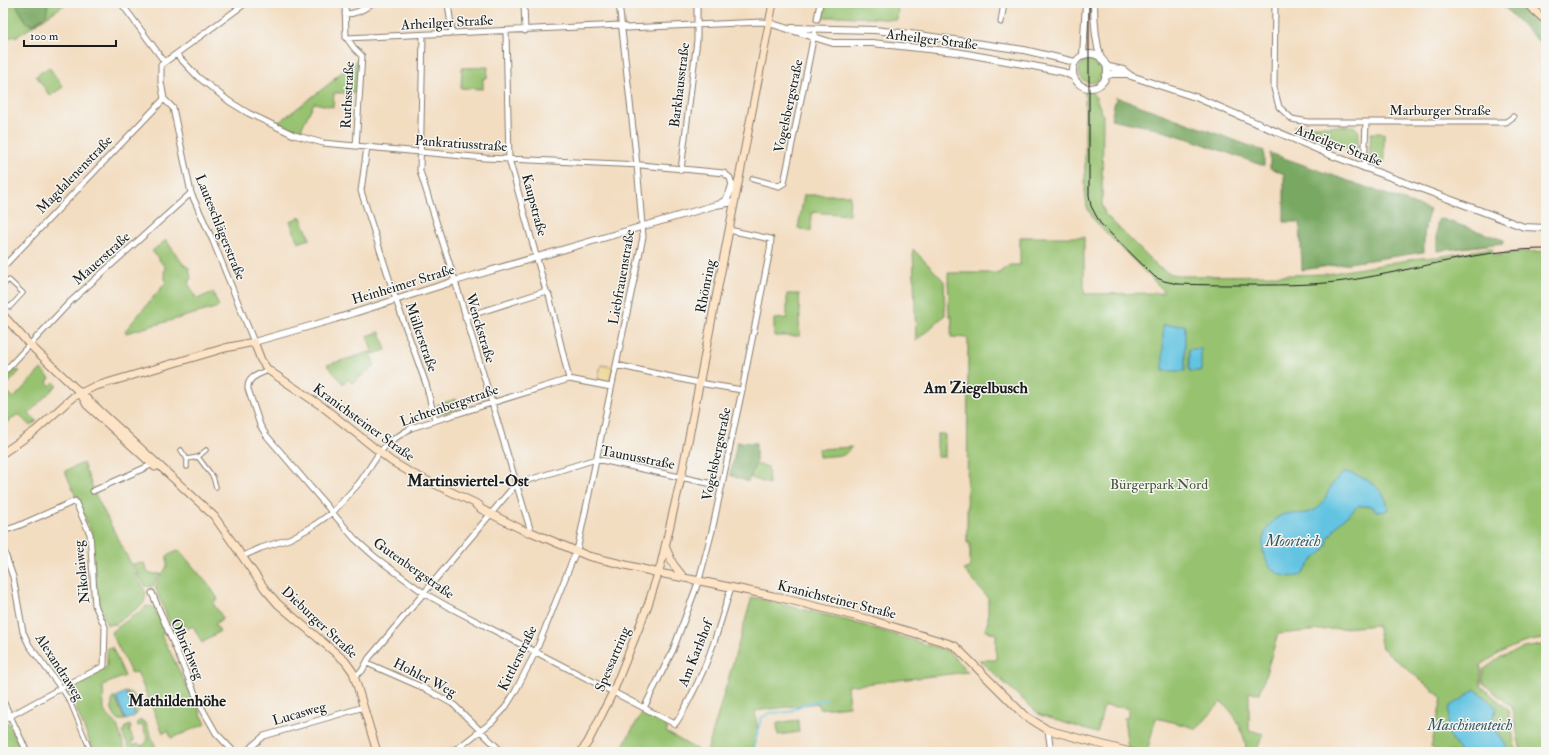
<svg xmlns="http://www.w3.org/2000/svg" width="1549" height="755" font-family="'IM FELL Double Pica',serif">
<rect width="100%" height="100%" fill="#f6f6f2"/>
<filter id="ink" filterUnits="userSpaceOnUse"><feTurbulence type="fractalNoise" baseFrequency=".025" numOctaves="2"/><feDisplacementMap in="SourceGraphic" scale="8" xChannelSelector="R" yChannelSelector="G"/><feConvolveMatrix kernelMatrix="1 2 1 2 8 2 1 2 1" color-interpolation-filters="sRGB"/></filter>
<filter id="wash" filterUnits="userSpaceOnUse"><feTurbulence type="fractalNoise" baseFrequency=".012" numOctaves="4" result="noise"/><feDisplacementMap in="SourceGraphic" scale="16" xChannelSelector="R" yChannelSelector="G"/><feGaussianBlur stdDeviation="0.9" result="paint"/><feColorMatrix in="noise" values="0 0 0 0 0 0 0 0 0 0 0 0 0 0 0 0 0 1.4 0 .05"/><feComposite in="paint" operator="in"/></filter>
<g filter="url(#wash)">
<rect width="100%" height="100%" fill="#f3ddc1"/>
<!-- green -->
<path fill="#97c26f" stroke="#5a6f46" d="M3 3H67L18 36 3 38Z
M822 3H898L897 20 841 16 820 18Z
M1079 71a12 12 0 1 1 24 0a12 12 0 1 1-24 0Z
M358 59 356 93H334L333 107 314 103 300 131 278 123 338 77 333 79Z
M49 67 63 87 50 96 36 76Z
M488 67 487 78H483V89L461 88 462 68Z
M1085 89 1091 91 1096 98 1103 115 1102 204 1105 214 1158 267 1168 273 1183 276 1290 275 1327 274 1420 258 1436 257 1492 248 1493 256 1520 252 1546 251V639C1518 641 1504 650 1481 665V686L1508 709 1516 752H1437L1438 750 1431 748 1442 698 1382 648 1377 625 1278 634 1260 693 1249 692V730L1263 734 1257 750 1246 749C1245 734 1234 710 1221 702L1197 729 1188 726 1156 718 1147 752 1128 748 1124 718 1128 717V708L1104 706 1097 733 1040 715 979 660H996V634L985 630 988 621V598L964 570 970 568V543H967L968 338 951 337 952 316H949L948 273H1000L1001 271 1010 265H1020V237H1084V294L1163 293V290L1094 220 1087 207 1085 191Z
M1293 126H1354L1359 132 1357 153Z
M1371 133H1384V163L1369 157Z
M804 195H850L849 215 812 212 811 232 798 228Z
M301 217 310 239 298 243 290 221Z
M166 240 183 264 189 268 191 278 188 283 197 299 213 292 219 307 126 333 125 331 166 282 164 274 165 267 152 251Z
M913 249 944 281 945 315 916 341Z
M787 294H799L800 318H798L799 319 800 336H774V319L787 318Z
M380 332 386 350 373 354 367 336Z
M370 352 375 366 352 383 348 379 343 384 327 365Z
M7 369 20 371 4 388 14 398 41 369 50 378 47 382 50 386 54 382 57 385 29 413 37 421 30 426 18 414 3 426V371Z
M456 399 459 408 440 414 437 405Z
M937 434H945V457H937Z
M852 447 844 455 819 457 818 449Z
M83 463 96 496 146 593 144 603 116 624 107 625 97 604 92 535 65 471Z
M751 463 768 467 769 484 751 478Z
M179 550 211 588 218 599 214 601V605L223 618 215 624 220 631 202 643 193 626 187 629 185 625 173 631 155 587 167 566V556Z
M144 563 148 572 154 574H161L152 587 145 586 133 564Z
M752 597 846 620 948 651 968 672 847 686 849 706 819 709 818 703 755 711 758 732 752 752H707Z
M147 606 154 607 166 631 161 634 206 724 188 731 186 733H184L171 738 168 731 163 733 137 672 131 673 111 632Z
M1546 644V752H1521L1512 707 1483 683V670L1501 657 1524 648Z
M112 647 125 676 103 685 104 711 117 725 126 752H94L73 701 66 690 69 686 107 667V648Z
M126 691C137 694 143 705 136 715Z
M114 696 125 720H118C111 713 110 704 114 696Z
M643 711 655 718 668 728 666 732 701 752H619Z
M142 720 144 723H146L156 748 153 752H131L122 732 125 730 124 728 130 725 131 729 129 730 134 741 131 742 133 746 138 744 143 746 148 740 142 725 138 726 137 722Z
M798 720 799 732 778 735 777 723Z
M7 722 10 725 22 752H3V723Z"/>
<!-- forest -->
<path fill="#79a862" stroke="#4a623f" d="M15 3H48L46 15 33 25 27 23Z
M1500 3H1519L1546 27V49L1543 51 1538 41Z
M1116 97 1264 151V166L1189 139 1149 127 1111 119Z
M1270 153 1430 210C1424 224 1424 237 1424 252L1302 270 1300 222H1284V174L1270 168Z
M1439 218 1504 240 1503 243 1437 251V223Z
M737 442 756 443V463L748 482 730 475Z"/>
<!-- sand -->
<path fill="#eeda9e" stroke="#857b5d" d="M601 365 613 367 610 382 598 380Z"/>
<!-- water -->
<path fill="#64c4e2" stroke="#40707f" d="M1163 325H1185V371H1163Z
M1189 349H1201V371H1189Z
M1345 472C1363 475 1387 489 1388 509L1383 512 1377 511 1371 506H1358L1339 523 1328 539 1327 545 1323 552 1314 559 1301 575C1271 585 1252 549 1269 526 1283 506 1296 518 1313 511 1323 508 1327 492 1332 485 1336 479 1340 475 1345 472Z
M1475 689 1497 708 1491 721 1510 752H1460L1447 731 1450 706 1461 700Z
M125 692 135 716 126 720 116 697Z"/>
<g fill="none" stroke-linecap="round" stroke-linejoin="round">
<!-- stream -->
<path stroke="#64c4e2" stroke-width="2" d="M753 752 761 718 770 713 789 712 806 703 826 700"/>
</g>
</g>
<g filter="url(#ink)">
<g fill="none" stroke-linecap="round" stroke-linejoin="round">
<!-- pedestrian casing -->
<g stroke="#887c6e" stroke-width="5.5">
<path id="pedestrian" d="M3 283 4 284 9 280 23 293 10 307 3 301
M181 450 187 459V467
M198 457 206 450
M187 459 198 457 213 477 216 487
M61 688 70 702 91 752"/>
</g>
<!-- minor casing -->
<g stroke="#887c6e" stroke-width="7">
<path id="minor" d="M121 3 164 61
M345 3 346 37 354 48 362 56 356 146
M448 3 452 33
M524 3 525 31
M1275 3 1274 88 1279 107 1292 119 1308 122H1506L1513 117
M1433 3 1435 4
M345 14C356 14 364 10 372 3
M817 19 820 3
M1001 22 1004 3
M506 32 509 159 546 291 549 295 569 379
M423 35 420 171 455 281 531 532
M346 38 621 25 627 28 762 22 769 23
M176 54 246 3
M164 99 161 82V65L176 54 198 77 230 102 248 113 294 135 323 143 485 158 641 165 724 173 730 178 732 185
M164 99 173 108 191 193 213 241 254 342
M367 147 361 191 397 303 426 384 435 420
M1364 168 1366 123
M681 170 697 40V3
M753 179 779 186 784 183 810 55 815 29
M3 267 164 99
M465 317 546 291
M616 365 699 383 742 390
M268 370C258 375 247 377 248 389L260 425 266 435 355 539 375 557 424 593 447 606 675 724C682 715 687 704 692 694 710 660 720 624 731 587
M3 371 7 369 70 302 191 193
M93 491 149 466 154 462
M3 531 18 526 75 501 90 534 95 605 105 627 104 666 61 688 3 720
M3 548 13 577 23 632 29 645 61 688
M243 556 261 548 289 539 310 528 333 512 360 482 380 452 389 442 411 428 569 379 611 387
M152 593 199 703 216 733 234 752
M367 663 424 688 453 704 502 752
M355 676 362 671 369 658 391 632 516 484 596 459 722 486
M3 701 27 752
M644 708 673 650 699 580 712 531 742 390 770 250 771 239 729 230
M1048 730 1051 752
M247 752 252 746 264 736 364 707
M448 752 458 748 492 722 505 708 515 692 536 651 578 546 643 237 637 165 619 3
M1107 752 1108 746"/>
</g>
<!-- tertiary casing -->
<g stroke="#887c6e" stroke-width="8">
<path id="tertiary" d="M1094 3C1094 23 1095 40 1101 59
M769 23 833 43H872L956 52 1023 64 1063 72 1074 77
M792 28 875 30 926 36 1024 50 1075 62
M1073 71a17 17 0 1 1 34 0a17 17 0 1 1-34 0Z
M1083 55 1086 3
M1104 63 1109 67 1123 70 1131 76 1198 98 1331 155 1524 227 1546 228
M1105 76 1112 74H1127
M721 203C729 199 730 192 732 185
M254 342 335 319 455 281 716 205 734 202"/>
</g>
<!-- secondary casing -->
<g stroke="#887c6e" stroke-width="9">
<path id="secondary" d="M1526 3 1546 21
M3 315 29 344 72 385 214 516 265 589 278 604 345 661 353 672 377 752
M82 396 87 405 155 467
M3 453 35 431 73 397 93 387 225 348 254 342 261 360 268 370 323 407 391 461 411 473 479 505
M476 505 481 509 527 532H531L588 556 659 573 715 584 773 596 871 620 947 643 955 646 1024 715 1048 730 1130 752
M665 546 673 564 684 578
M581 752 588 742 613 692 648 605 661 564 681 478 773 3"/>
</g>
<!-- pedestrian -->
<use href="#pedestrian" stroke="#fff" stroke-width="3.5"/>
<!-- minor -->
<use href="#minor" stroke="#fff" stroke-width="5"/>
<!-- tertiary -->
<use href="#tertiary" stroke="#fff" stroke-width="6"/>
<!-- secondary -->
<use href="#secondary" stroke="#fee4c6" stroke-width="7"/>
<!-- tram -->
<path stroke="#1c1c1c" stroke-width="1" d="M1089 3V195L1091 206 1100 223 1155 277 1164 281 1178 284C1204 285 1229 285 1254 285 1287 285 1319 285 1351 280 1416 270 1480 249 1546 249"/>
</g>
</g>
<g text-anchor="middle" stroke-width="3" stroke-linejoin="round" paint-order="stroke">
<!-- street labels -->
<g font-size="14" fill="#1c1c1c" stroke="#f6f6f2">
<text transform="translate(447 22) rotate(-3)" y="5">Arheilger Straße</text>
<text transform="translate(932 39) rotate(7)" y="5">Arheilger Straße</text>
<text transform="translate(679 85) rotate(-83)" y="5">Barkhausstraße</text>
<text transform="translate(347 95) rotate(-87)" y="5">Ruthsstraße</text>
<text transform="translate(788 106) rotate(-78)" y="5">Vogelsbergstraße</text>
<text x="1440" y="115">Marburger Straße</text>
<text transform="translate(461 143) rotate(4)" y="5">Pankratiusstraße</text>
<text transform="translate(1339 145) rotate(21)" y="5">Arheilger Straße</text>
<text transform="translate(74 174) rotate(-46)" y="5">Magdalenenstraße</text>
<text transform="translate(535 205) rotate(75)" y="5">Kaupstraße</text>
<text transform="translate(221 227) rotate(68)" y="5">Lauteschlägerstraße</text>
<text transform="translate(101 258) rotate(-42)" y="5">Mauerstraße</text>
<text transform="translate(621 277) rotate(-80)" y="5">Liebfrauenstraße</text>
<text transform="translate(403 284) rotate(-17)" y="5">Heinheimer Straße</text>
<text transform="translate(705 286) rotate(-79)" y="5">Rhönring</text>
<text transform="translate(481 328) rotate(73)" y="5">Wenckstraße</text>
<text transform="translate(422 337) rotate(71)" y="5">Müllerstraße</text>
<text transform="translate(449 405) rotate(-19)" y="5">Lichtenbergstraße</text>
<text transform="translate(364 422) rotate(36)" y="5">Kranichsteiner Straße</text>
<text transform="translate(716 454) rotate(-78)" y="5">Vogelsbergstraße</text>
<text transform="translate(638 457) rotate(11)" y="5">Taunusstraße</text>
<text transform="translate(414 568) rotate(35)" y="5">Gutenbergstraße</text>
<text transform="translate(81 572) rotate(-96)" y="5">Nikolaiweg</text>
<text transform="translate(837 599) rotate(14)" y="5">Kranichsteiner Straße</text>
<text transform="translate(320 622) rotate(43)" y="5">Dieburger Straße</text>
<text transform="translate(188 649) rotate(67)" y="5">Olbrichweg</text>
<text transform="translate(695 653) rotate(-68)" y="5">Am Karlshof</text>
<text transform="translate(517 658) rotate(-64)" y="5">Kittlerstraße</text>
<text transform="translate(612 659) rotate(-67)" y="5">Spessartring</text>
<text transform="translate(60 667) rotate(57)" y="5">Alexandraweg</text>
<text transform="translate(425 677) rotate(27)" y="5">Hohler Weg</text>
<text transform="translate(299 713) rotate(-16)" y="5">Lucasweg</text>
</g>
<!-- park labels -->
<g font-size="14" fill="#475639" stroke="#f6f6f2">
<text x="1159" y="489">Bürgerpark Nord</text>
</g>
<!-- water labels -->
<g font-size="15" font-style="italic" fill="#355761" stroke="#f6f6f2">
<text x="1293" y="546">Moorteich</text>
<text x="1470" y="730">Maschinenteich</text>
</g>
<!-- quarter labels -->
<g font-size="16" font-weight="bold" fill="#1c1c1c" stroke="#f6f6f2">
<text x="976" y="393">Am Ziegelbusch</text>
<text x="468" y="486">Martinsviertel-Ost</text>
<text x="177" y="706">Mathildenhöhe</text>
</g>
</g>
<!-- margin -->
<rect width="1549" height="755" fill="none" stroke="#f6f6f2" stroke-width="16"/>
<!-- scale -->
<path d="M24 40v6h92v-6" fill="none" stroke="#1c1c1c" stroke-width="2"/>
<text x="30" y="40" font-size="12" fill="#1c1c1c" stroke="#f6f6f2" stroke-width="3" paint-order="stroke">100 m</text>
</svg>
